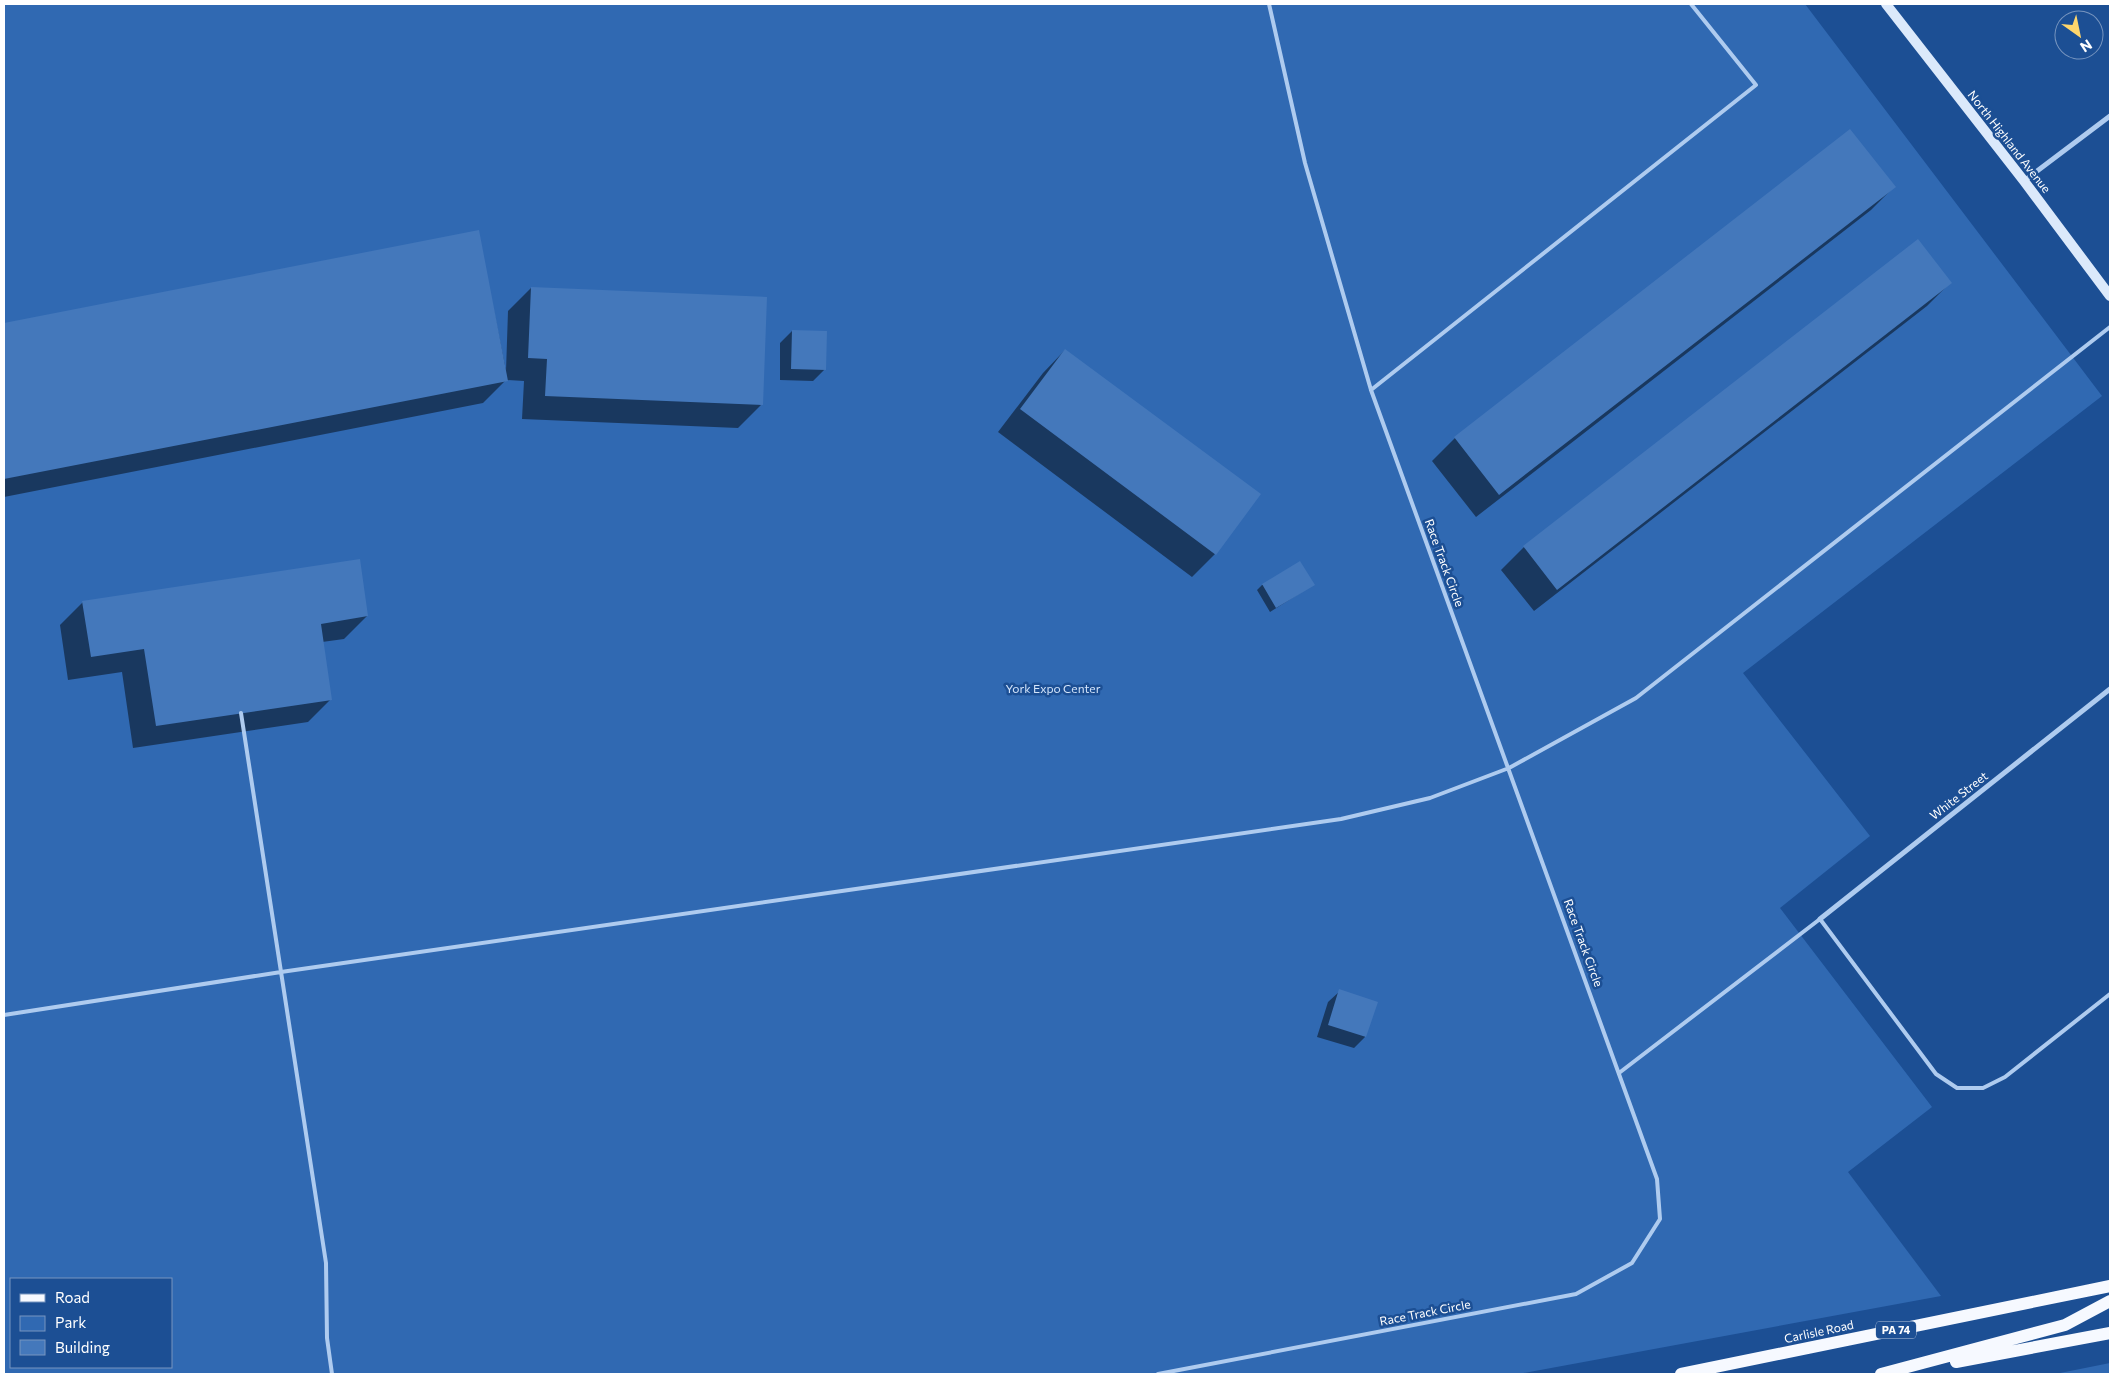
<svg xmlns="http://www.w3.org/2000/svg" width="2114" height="1378" font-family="Commissioner,sans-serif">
<rect width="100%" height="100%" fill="#1c4f94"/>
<!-- green -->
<path fill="#3069b2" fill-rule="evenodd" d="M4 4H1805L2102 396 1743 673 1870 836 1780 908 1932 1107 1848 1172 1941 1296 1518 1374H4ZM11 1279H171V1367H11Z
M2110 1363V1374H2055Z"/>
<!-- shadow -->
<path fill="#0007" d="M1850 131 1894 187 1871 210 1476 517 1432 461 1455 438Z
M478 232 506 371 508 311 531 288 761 405 738 428 522 419 524 381 506 380 483 403 4 497V325Z
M1950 283 1927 306 1534 611 1501 570 1524 547Z
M792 331 825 369 813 381 780 380V343Z
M1065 350 1259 495 1215 554 1192 577 998 432 1043 373Z
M1262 585H1313L1270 612 1257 590Z
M83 602 367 616 344 639 322 642 331 699 308 722 133 748 122 672 68 680 60 625Z
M1340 991 1376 1003 1365 1037 1354 1048 1317 1037 1328 1002Z"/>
<!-- building -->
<path fill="#4478bb" d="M1850 129 1896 187 1499 495 1454 437Z
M479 230 508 381 4 479V323Z
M1918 239 1952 283 1557 590 1523 546Z
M531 287 767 297 763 405 545 396 547 359 528 358Z
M792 330 827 331 826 370 791 369Z
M1065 349 1261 494 1216 555 1020 409Z
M360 559 368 616 321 624 332 700 156 726 144 649 91 657 82 601Z
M1300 561 1315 585 1276 608 1262 584Z
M1339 989 1378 1002 1366 1037 1328 1025Z"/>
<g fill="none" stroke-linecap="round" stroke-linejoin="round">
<!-- lane -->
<path stroke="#aecbef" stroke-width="4" d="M1371 390 1756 85 1691 4
M241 713 326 1263 327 1338 332 1374
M4 1015 281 972 1341 819 1430 798 1509 768 1636 698 2110 327
M1619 1073 1820 919 1936 1074 1957 1088H1983L2005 1077 2110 994
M1158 1374 1576 1294 1632 1263 1660 1219 1657 1179 1371 390 1305 163 1269 4"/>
<!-- street -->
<path stroke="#aecbef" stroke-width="5" d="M2024 181 2110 116
M1820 919 2110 689"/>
<!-- secondary -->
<path stroke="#dbe9fb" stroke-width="10" d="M1886 4 2024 181 2110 296"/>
<!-- primary -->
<path stroke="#f6f9ff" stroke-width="12" d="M1956 1362 2110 1333
M1681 1374 2110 1286
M1881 1374 2065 1325 2110 1301"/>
</g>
<g text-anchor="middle" stroke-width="5" stroke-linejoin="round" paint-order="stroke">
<!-- shield labels -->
<rect fill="#1c4f94" stroke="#bbcadf" stroke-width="1" x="1876" y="1321.5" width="40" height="17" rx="4"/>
<g font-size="11" font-weight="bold" fill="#fff">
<text x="1896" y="1334">PA 74</text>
</g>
<!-- street labels -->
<g font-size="12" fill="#fff" stroke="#1c4f94">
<text transform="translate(2009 142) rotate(52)" y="4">North Highland Avenue</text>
<text transform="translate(1444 563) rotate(70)" y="4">Race Track Circle</text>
<text transform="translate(1959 796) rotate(-38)" y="4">White Street</text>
<text transform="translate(1583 943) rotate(70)" y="4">Race Track Circle</text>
<text transform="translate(1425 1313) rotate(-11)" y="4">Race Track Circle</text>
<text transform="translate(1819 1332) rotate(-12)" y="4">Carlisle Road</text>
</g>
<!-- park labels -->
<g font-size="12" fill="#d4e5fb" stroke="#1c4f94">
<text x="1053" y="693">York Expo Center</text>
</g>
</g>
<!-- border -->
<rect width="2114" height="1378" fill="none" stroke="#ffffff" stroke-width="10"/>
<!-- legend -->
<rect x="10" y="1278" width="162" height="90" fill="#1c4f94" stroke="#7795bf"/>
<rect x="20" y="1294" width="25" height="8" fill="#f6f9ff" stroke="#7795bf"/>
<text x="55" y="1303" font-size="15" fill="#ffffff">Road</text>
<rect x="20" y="1316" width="25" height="15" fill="#3069b2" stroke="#7795bf"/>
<text x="55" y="1328" font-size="15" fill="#ffffff">Park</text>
<rect x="20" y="1340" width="25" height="15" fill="#4478bb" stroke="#7795bf"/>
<text x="55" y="1353" font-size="15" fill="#ffffff">Building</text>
<!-- north arrow -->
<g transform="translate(2079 35) rotate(147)"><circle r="24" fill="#1c4f94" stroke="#7795bf"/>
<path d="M0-4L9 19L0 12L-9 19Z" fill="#ffd66c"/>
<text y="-8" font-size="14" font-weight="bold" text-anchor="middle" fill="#ffffff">N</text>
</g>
</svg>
